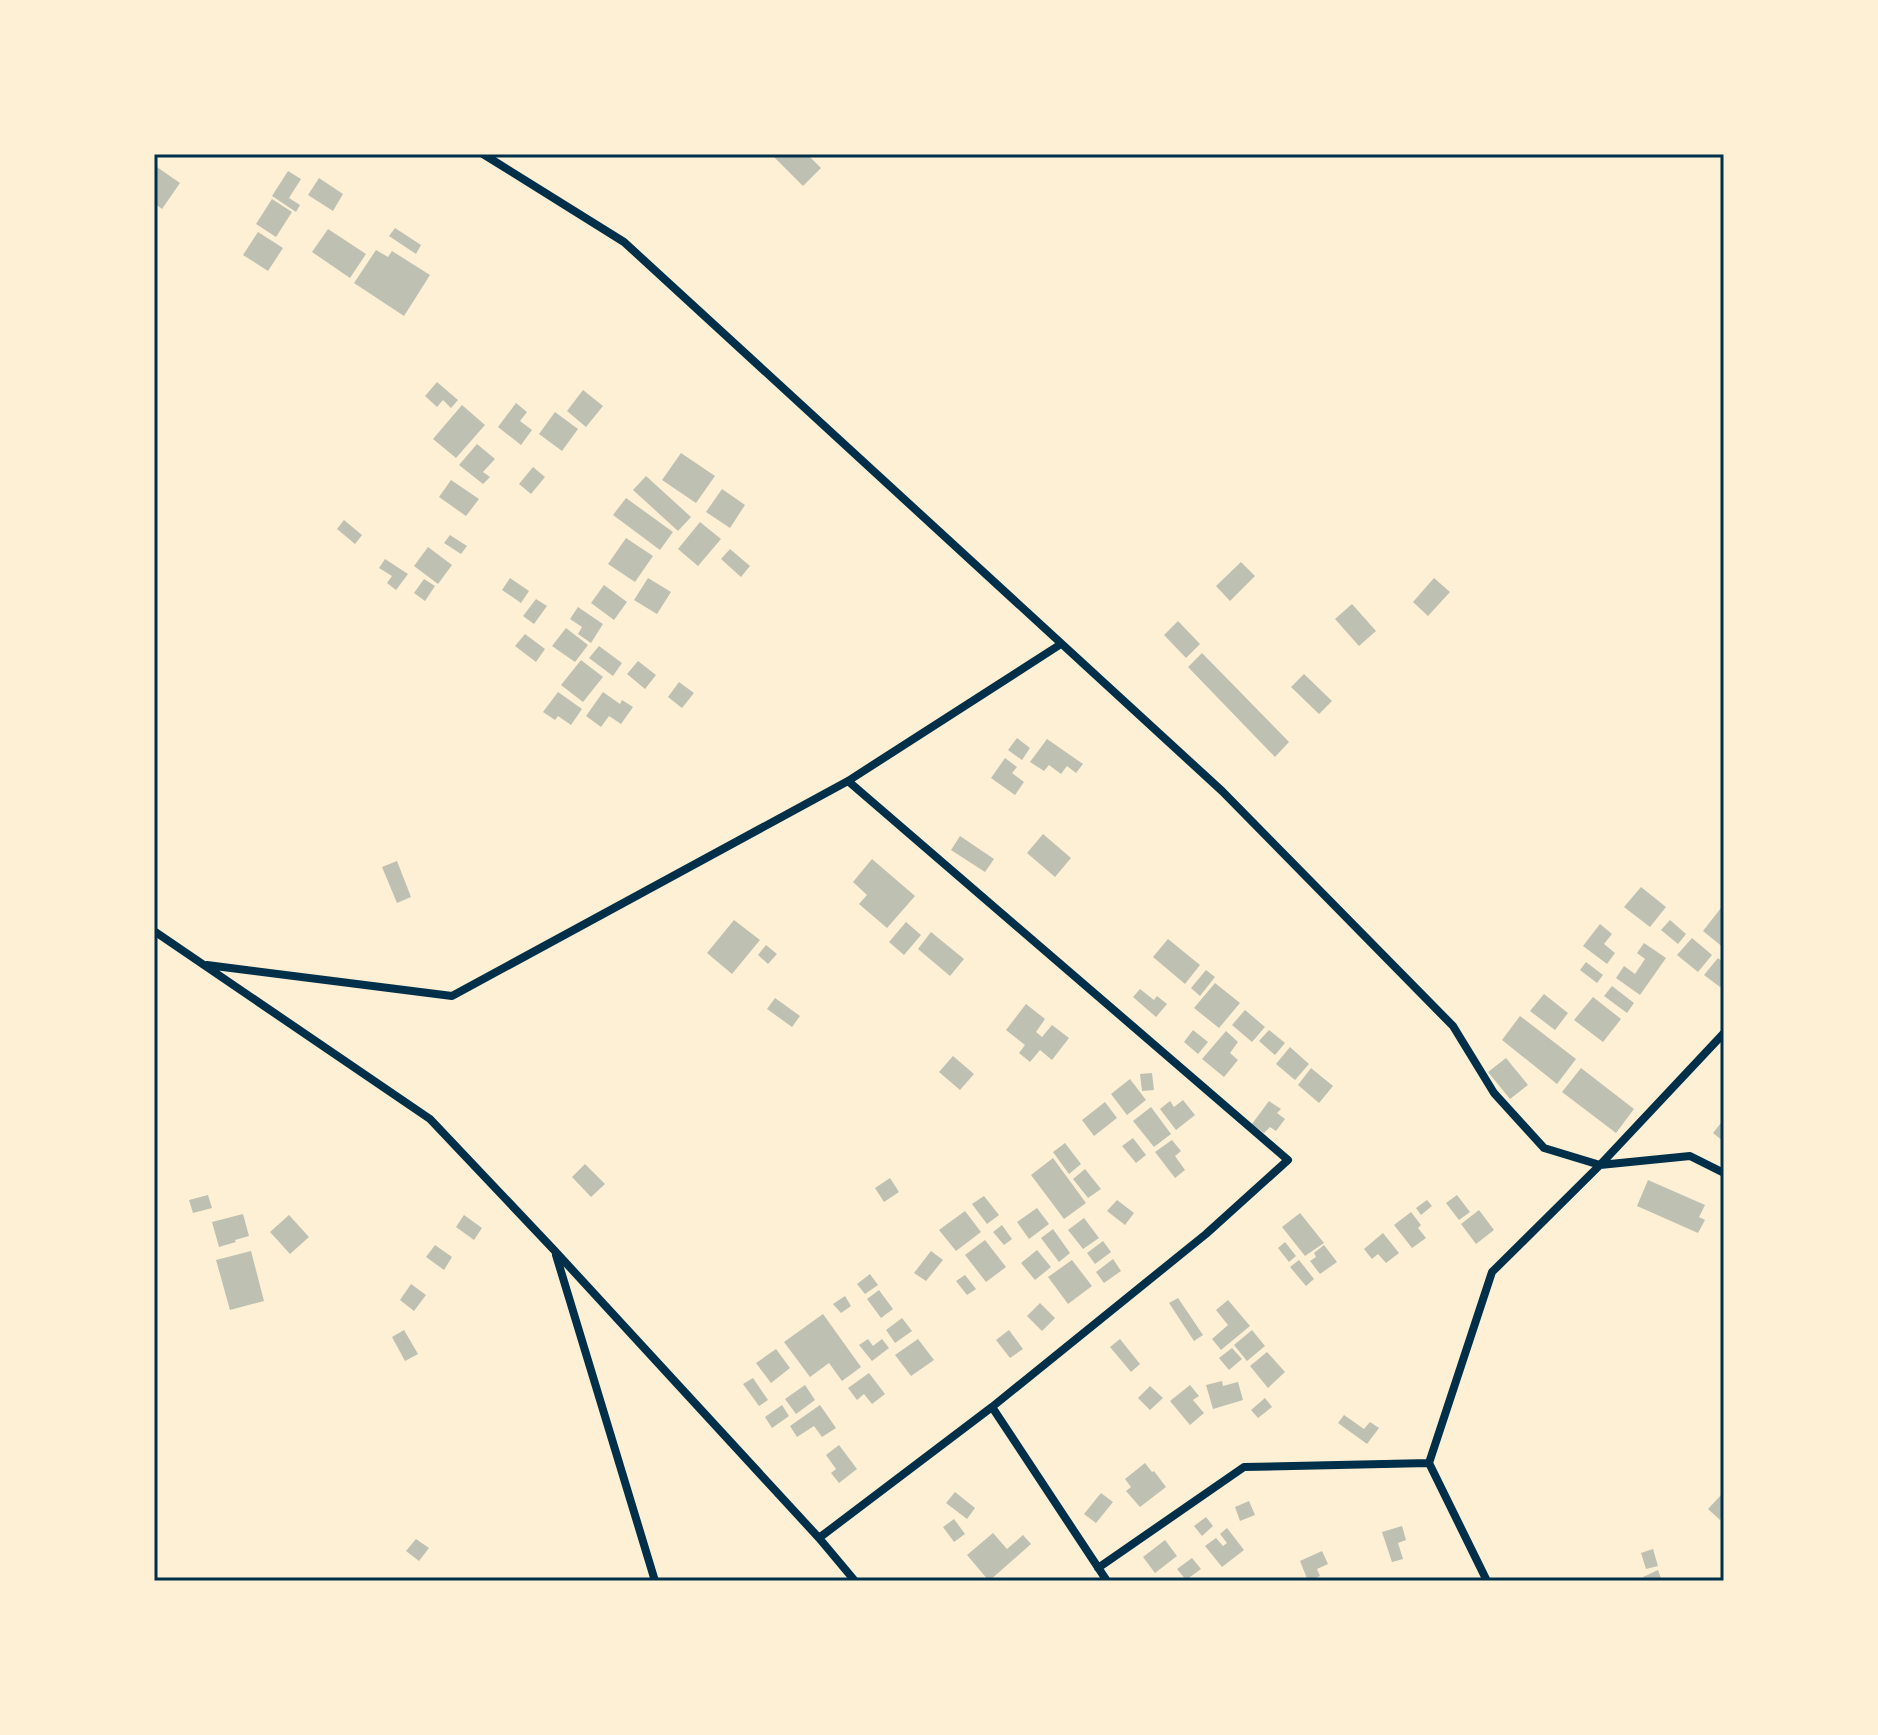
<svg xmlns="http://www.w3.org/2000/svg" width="1878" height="1735" font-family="'Asap Condensed',sans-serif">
<rect width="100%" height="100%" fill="#fdf0d5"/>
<!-- building -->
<path fill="#bec0b2" d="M777 154H807L821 168 803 186 774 157Z
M154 165 180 183 162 209 154 203Z
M288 171 301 179 289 198 300 205 296 212 272 196Z
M319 178 343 194 333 211 308 195Z
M272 199 292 212 276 237 256 224Z
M395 228 421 245 416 254 389 236Z
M328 229 366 254 350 278 312 252Z
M258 232 283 248 268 271 243 255Z
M376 250 388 257 392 251 430 275 404 316 354 283Z
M437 382 458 400 451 408 443 400 437 407 425 396Z
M583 390 603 406 586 427 567 411Z
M516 403 527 412 520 421 532 430 521 445 498 427Z
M462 405 485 425 456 458 433 439Z
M555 412 578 429 562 451 539 434Z
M477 444 495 459 483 472 490 477 483 484 459 465Z
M681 453 715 476 696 503 662 480Z
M533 467 545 477 531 494 519 484Z
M646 476 691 517 678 531 633 490Z
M451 480 479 499 466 516 439 497Z
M722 489 745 505 730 528 706 512Z
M626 498 673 532 660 550 613 515Z
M344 520 362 535 355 544 337 529Z
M700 522 721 539 698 566 678 549Z
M450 535 467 546 461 554 444 543Z
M626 538 653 556 635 582 608 564Z
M428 547 452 565 438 584 414 566Z
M730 549 750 566 741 577 721 559Z
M385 559 408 574 396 590 387 583 392 576 379 568Z
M1241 562 1255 576 1230 601 1216 586Z
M510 578 529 591 521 603 502 590Z
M648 578 671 592 657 614 634 600Z
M1434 578 1450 592 1428 616 1413 602Z
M424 579 435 586 425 601 414 593Z
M604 585 627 602 614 620 591 603Z
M536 599 547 606 534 624 523 616Z
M1352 604 1376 631 1359 646 1335 619Z
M578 607 603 624 591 643 578 634 582 627 570 619Z
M1178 621 1200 644 1186 658 1164 635Z
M566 628 588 645 575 662 552 646Z
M525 634 545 649 536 662 515 646Z
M599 646 622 663 613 676 589 658Z
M1202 653 1289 742 1275 757 1188 667Z
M581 660 603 677 583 702 561 685Z
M638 661 656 675 645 689 627 674Z
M1304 674 1332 701 1319 714 1291 687Z
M679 682 694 693 682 708 668 697Z
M558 692 582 709 571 725 558 716 555 720 543 712Z
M603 692 620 704 622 700 633 707 621 724 609 716 601 727 586 716Z
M1017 738 1030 748 1022 760 1008 750Z
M1047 739 1083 764 1076 773 1067 766 1061 774 1049 765 1044 771 1030 762Z
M1005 758 1017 767 1012 773 1024 782 1015 795 991 778Z
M1043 834 1071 858 1055 877 1027 853Z
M960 836 994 859 985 872 951 850Z
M872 859 915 896 887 928 859 904 867 895 853 882Z
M397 861 411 897 397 903 382 867Z
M1641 887 1666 907 1650 927 1624 907Z
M1724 904V948L1703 931Z
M734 920 760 940 732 974 707 953Z
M1670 920 1686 934 1678 944 1661 930Z
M906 922 921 935 904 955 889 942Z
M1600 924 1612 934 1604 944 1615 953 1607 964 1583 946Z
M931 932 964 959 950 976 918 949Z
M1692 938 1712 955 1698 972 1677 955Z
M1168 939 1200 965 1185 984 1153 957Z
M1644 943 1666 958 1640 995 1616 978 1624 966 1635 974 1645 959 1637 953Z
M766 945 777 954 768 964 758 955Z
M1718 958 1724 963V983L1720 987 1704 975Z
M1586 962 1603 975 1597 983 1580 970Z
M1206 970 1215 977 1200 996 1191 988Z
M1215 983 1240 1003 1219 1028 1194 1008Z
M1612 986 1634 1003 1627 1013 1604 996Z
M1140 989 1154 1000 1157 996 1167 1004 1156 1017 1133 997Z
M1544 994 1568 1013 1555 1030 1530 1011Z
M1593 997 1621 1019 1603 1042 1574 1020Z
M775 998 800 1016 792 1027 767 1009Z
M1026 1004 1045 1019 1036 1032 1042 1037 1052 1025 1069 1038 1052 1060 1040 1050 1030 1062 1019 1053 1025 1045 1006 1030Z
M1245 1010 1265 1027 1252 1042 1232 1025Z
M1520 1016 1576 1059 1557 1084 1502 1040Z
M1193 1030 1208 1042 1198 1054 1184 1042Z
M1269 1030 1285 1043 1275 1055 1259 1041Z
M1226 1031 1238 1042 1230 1053 1238 1060 1224 1077 1202 1059Z
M1290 1047 1309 1064 1295 1080 1276 1064Z
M953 1056 974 1074 960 1090 939 1072Z
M1506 1058 1528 1085 1510 1099 1488 1072Z
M1311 1068 1333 1086 1319 1103 1298 1085Z
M1581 1068 1634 1109 1616 1133 1562 1092Z
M1152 1073 1154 1090 1142 1091 1140 1074Z
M1130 1079 1146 1100 1127 1115 1111 1094Z
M1183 1100 1195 1115 1176 1130 1160 1109 1170 1101 1174 1107Z
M1269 1101 1281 1109 1277 1113 1285 1119 1276 1131 1270 1127 1264 1133 1252 1124Z
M1105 1102 1117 1118 1094 1136 1082 1120Z
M1151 1107 1171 1134 1154 1147 1133 1121Z
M1724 1119V1142L1713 1133Z
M1133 1138 1146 1155 1136 1163 1122 1146Z
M1172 1140 1181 1151 1175 1156 1185 1170 1175 1178 1155 1152Z
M1065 1143 1081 1164 1069 1174 1053 1152Z
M1053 1158 1086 1203 1064 1219 1031 1175Z
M585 1164 605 1184 591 1197 572 1177Z
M1085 1169 1101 1189 1088 1198 1073 1179Z
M890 1178 899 1192 884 1202 875 1188Z
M1648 1180 1705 1205 1699 1217 1705 1220 1698 1233 1637 1206Z
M208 1195 212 1208 193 1213 189 1200Z
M1457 1195 1470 1212 1459 1220 1446 1203Z
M984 1196 999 1215 987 1224 972 1204Z
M1117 1200 1134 1213 1125 1225 1107 1211Z
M1427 1200 1432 1206 1421 1215 1416 1208Z
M1037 1208 1049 1224 1029 1239 1017 1222Z
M1479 1210 1494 1230 1476 1244 1461 1224Z
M965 1211 981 1232 956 1251 939 1230Z
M1411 1212 1421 1225 1418 1228 1426 1238 1412 1248 1394 1225Z
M1300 1213 1324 1243 1305 1256 1282 1227Z
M243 1214 249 1236 235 1240 236 1242 219 1247 212 1222Z
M289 1215 309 1237 290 1254 270 1232Z
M464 1215 482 1228 474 1240 456 1227Z
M1084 1218 1099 1238 1083 1249 1068 1230Z
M1002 1225 1012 1239 1004 1245 993 1232Z
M1053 1229 1070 1253 1059 1262 1041 1238Z
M1383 1233 1399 1253 1386 1263 1378 1254 1372 1259 1364 1249Z
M985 1240 1006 1267 986 1282 965 1255Z
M1103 1241 1111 1252 1095 1264 1087 1253Z
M1285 1242 1296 1256 1289 1262 1278 1248Z
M435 1245 452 1257 444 1270 426 1257Z
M1324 1245 1337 1262 1320 1274 1310 1261 1316 1257 1314 1253Z
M1037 1250 1051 1267 1035 1280 1021 1263Z
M251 1251 264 1301 230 1310 216 1260Z
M931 1251 943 1260 926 1281 914 1273Z
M1113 1259 1121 1271 1104 1283 1096 1272Z
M1072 1260 1092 1286 1068 1304 1048 1277Z
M1299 1260 1314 1279 1306 1286 1290 1267Z
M870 1274 878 1285 865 1294 857 1284Z
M965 1275 976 1289 967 1295 956 1281Z
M411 1284 426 1295 414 1311 400 1300Z
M879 1290 893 1309 881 1318 867 1299Z
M845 1296 851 1306 841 1313 833 1304Z
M1178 1298 1203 1335 1194 1341 1169 1303Z
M1228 1300 1250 1326 1221 1350 1212 1339 1228 1325 1216 1310Z
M1040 1303 1055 1318 1042 1331 1027 1316Z
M823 1314 861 1367 842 1381 829 1363 810 1377 784 1342Z
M902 1318 912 1331 895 1343 886 1330Z
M404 1330 418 1354 405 1361 392 1337Z
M1009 1330 1023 1349 1010 1358 996 1340Z
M1252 1330 1265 1346 1247 1361 1234 1345Z
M868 1339 873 1346 882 1339 889 1348 872 1361 859 1345Z
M918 1339 934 1360 911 1376 895 1355Z
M1120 1339 1140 1364 1131 1372 1110 1347Z
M1232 1348 1242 1359 1229 1370 1219 1358Z
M776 1349 790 1368 771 1383 756 1363Z
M1267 1352 1285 1372 1268 1388 1250 1366Z
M869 1373 885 1394 872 1404 864 1394 857 1400 848 1388Z
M753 1378 768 1400 759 1406 743 1384Z
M1222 1381 1223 1386 1238 1382 1243 1400 1213 1409 1206 1385Z
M805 1385 815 1400 796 1414 785 1399Z
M1190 1385 1199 1396 1193 1400 1204 1413 1190 1425 1170 1401Z
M1150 1386 1163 1398 1150 1410 1138 1398Z
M1265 1398 1272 1407 1258 1418 1251 1410Z
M782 1405 789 1416 772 1428 765 1417Z
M820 1405 836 1428 822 1437 814 1426 797 1437 790 1426Z
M1344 1415 1364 1429 1370 1422 1379 1428 1367 1444 1338 1423Z
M839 1445 857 1469 839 1483 831 1473 836 1469 826 1455Z
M1145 1463 1152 1472 1154 1471 1166 1487 1140 1507 1126 1491 1131 1487 1125 1479Z
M955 1492 975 1508 967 1519 946 1503Z
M1101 1493 1113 1502 1096 1523 1084 1514Z
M1722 1494 1724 1496V1504L1722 1506 1724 1508V1516L1720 1520 1708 1509Z
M1249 1501 1255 1515 1240 1521 1235 1507Z
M1206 1517 1213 1526 1202 1536 1194 1526Z
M954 1519 965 1534 954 1542 943 1527Z
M1402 1526 1406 1540 1398 1543 1403 1559 1392 1562 1382 1532Z
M1227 1528 1244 1550 1222 1567 1205 1546 1216 1538 1223 1546 1227 1543 1220 1534Z
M993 1533 1007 1549 1023 1535 1031 1544 989 1581 967 1555Z
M416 1539 429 1548 419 1561 406 1551Z
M1165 1540 1177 1556 1155 1573 1143 1557Z
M1653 1549 1658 1566 1646 1569 1641 1553Z
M1322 1551 1328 1564 1317 1569 1320 1576 1308 1581 1300 1561Z
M1192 1558 1201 1569 1186 1580 1177 1569Z
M1658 1570 1662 1581H1644L1643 1577Z"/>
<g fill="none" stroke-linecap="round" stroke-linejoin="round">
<!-- minor -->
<path stroke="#003049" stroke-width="8" d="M483 154 624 242 1222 791 1453 1026 1494 1093 1544 1148 1600 1165 1690 1156 1724 1173
M154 931 430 1119 554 1250 819 1538 855 1581
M207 965 452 996 848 781 1061 644
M556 1255 655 1581
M992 1407 1107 1581
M1429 1463 1492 1272 1600 1165 1724 1033
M819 1538 992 1407 1206 1234 1288 1160 848 781
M1098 1568 1244 1467 1429 1463 1487 1581"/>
</g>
<!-- border -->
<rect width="1878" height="1735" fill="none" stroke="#fdf0d5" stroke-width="312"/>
<rect x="156" y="156" width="1566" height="1423" fill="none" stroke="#003049" stroke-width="3"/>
</svg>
